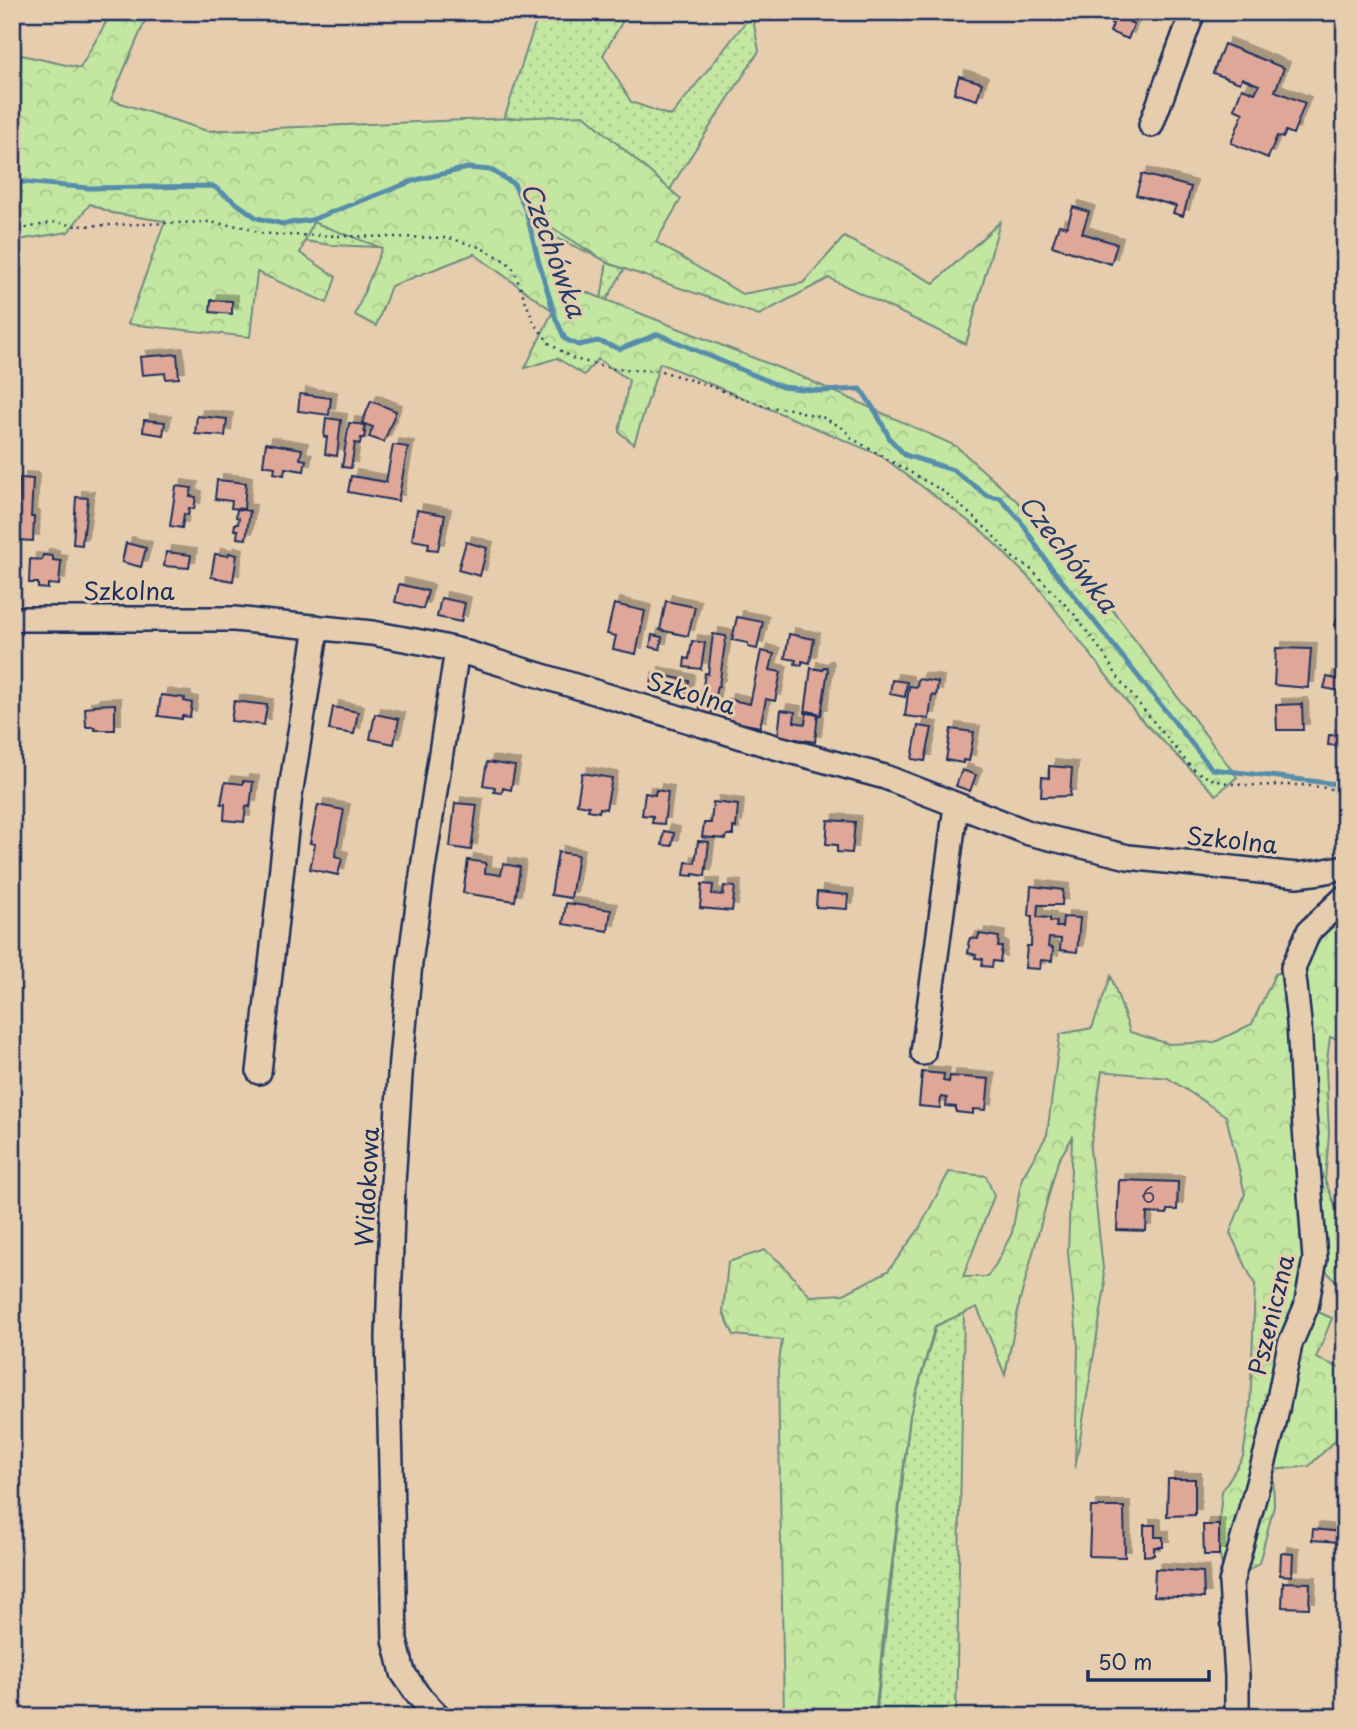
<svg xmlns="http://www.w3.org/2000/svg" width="1357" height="1729" font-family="'Playpen Sans',sans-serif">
<defs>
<pattern id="grass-dots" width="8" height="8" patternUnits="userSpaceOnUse" patternTransform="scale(1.75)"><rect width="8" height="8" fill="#c3e7a1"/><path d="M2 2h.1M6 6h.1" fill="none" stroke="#a7c68d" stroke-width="1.8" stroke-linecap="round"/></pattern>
<pattern id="forest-crowns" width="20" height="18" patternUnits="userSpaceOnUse" patternTransform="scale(1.75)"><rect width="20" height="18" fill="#c3e7a1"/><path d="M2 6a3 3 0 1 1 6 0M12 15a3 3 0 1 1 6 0" fill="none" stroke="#a7c68d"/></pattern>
<filter id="shadow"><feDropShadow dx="6" dy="-6" stdDeviation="0" flood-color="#0004"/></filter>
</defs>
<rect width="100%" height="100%" fill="#e6cdae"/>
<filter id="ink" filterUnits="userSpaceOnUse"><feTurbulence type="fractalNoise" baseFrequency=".0143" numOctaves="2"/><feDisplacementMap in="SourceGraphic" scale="14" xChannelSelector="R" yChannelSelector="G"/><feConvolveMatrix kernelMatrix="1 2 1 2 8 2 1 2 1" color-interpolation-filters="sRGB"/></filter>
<g filter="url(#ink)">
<!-- grass -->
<path fill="url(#grass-dots)" stroke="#6f8b80" stroke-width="2" d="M539 12H628L603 55 631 102 671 116 752 14 759 51 678 176 599 313 607 261 475 201 469 251 331 245 112 213 111 100 207 131 504 119Z
M964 1312 956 1717H876L910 1415 936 1326Z"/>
<!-- forest -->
<path fill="url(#forest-crowns)" stroke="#6f8b80" stroke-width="2" d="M112 12H149L111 100 207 131 584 115 681 199 656 242 742 294 803 283 844 237 934 283 1000 222 966 344 829 278 759 315 610 264 554 229 558 281 802 377 956 446 1062 542 1237 777 1216 795 1138 716 1038 587 983 532 880 455 660 363 634 444 619 432 629 380 598 359 584 375 557 358 525 368 553 311 474 254 391 286 376 326 355 315 382 248 313 222 300 253 336 277 327 303 257 272 250 337 128 324 165 221 112 213 90 204 68 232 12 241V53L80 68Z
M1345 904V945L1338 952 1340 1013 1345 1015V1041L1330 1037 1326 1068 1329 1134 1325 1180 1345 1231V1290L1315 1260 1306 1307 1332 1318 1316 1358 1345 1370 1338 1438 1309 1466 1273 1470 1274 1506 1259 1563 1231 1583 1222 1565 1217 1544 1222 1491 1243 1457 1250 1410 1255 1285 1230 1233 1245 1194 1226 1116 1168 1078 1102 1071 1090 1149 1105 1287 1075 1469 1078 1347 1068 1253 1072 1138 1058 1161 1020 1300 1005 1375 977 1307 935 1326 910 1415 884 1628 875 1717H784L778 1371 782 1340 734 1335 723 1312 728 1262 765 1250 780 1262 810 1296 844 1294 888 1271 919 1229 949 1172 986 1176 994 1196 963 1277H987L996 1264 1012 1233 1022 1178 1047 1135 1060 1034 1092 1028 1111 976 1130 1032 1169 1044 1215 1042 1252 1024 1275 974 1293 968Z"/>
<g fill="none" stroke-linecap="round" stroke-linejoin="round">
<!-- stream -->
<path stroke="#578dab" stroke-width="5" d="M12 181 89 188 213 186 257 218 283 224 311 220 416 180 468 168 491 170 514 184 526 211 539 263 556 319 565 339 578 345 598 341 620 349 658 334 782 387 822 391 861 389 877 414 890 439 905 455 953 470 988 496 1000 498 1020 520 1047 562 1212 769 1345 785"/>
</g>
<!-- building -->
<path fill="#dfa798" stroke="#1b2f5e" stroke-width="2" filter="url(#shadow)" d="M1102 12H1132L1129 22 1134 24 1128 39 1110 32 1113 24 1100 18Z
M1224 44 1284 68 1275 91 1305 103 1293 134 1286 131 1283 138 1277 136 1268 158 1231 143 1243 113 1234 109 1242 88 1255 93 1259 85 1242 78 1240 83 1213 73Z
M959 76 982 83 977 100 954 93Z
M1142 174 1191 187 1183 216 1173 213 1176 206 1136 195Z
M1073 207 1089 212 1082 233 1117 244 1111 264 1052 246 1059 225 1067 227Z
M211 300 232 301V314L210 312Z
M177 354 179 378 166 379 165 373 142 375 140 357Z
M300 394 331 398 329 415 298 411Z
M371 401 396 411 384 442 369 437 373 427 362 423Z
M197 416 227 419 225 436 195 434Z
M326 418 341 420 337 456 325 454 327 437H324Z
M144 420 165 422 163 435 143 432Z
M349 423 365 425 364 432H365L364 438H361L360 444 355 443 351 468 342 467Z
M266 443 302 449 300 459 306 460 304 471 285 468 284 475 274 473 275 467 263 465Z
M393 445 408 447 398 501 348 492 351 476 386 482Z
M20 478 33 479 31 517H34L33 541 17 540Z
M217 480 246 483 244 509 231 508 232 501 215 499Z
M176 486 192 488 190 496 196 497 194 509 189 508 188 515 184 514 182 528 170 526Z
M76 497 88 498 84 532 83 531 82 545 73 544Z
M237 509 250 511 246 539 237 538 238 530H234L235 524H238L239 518 236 517Z
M417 510 445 515 438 550 428 549 429 543 412 540Z
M466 542 487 548 480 576 458 570Z
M126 543 146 548 141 567 122 562Z
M166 552 191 555 189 568 164 566Z
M229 553 237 555 233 581 211 577 215 554 228 556Z
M43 555 53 556V560L61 561 59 585 48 584V589L38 588V583H29L30 559 42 560Z
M399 584 428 591 423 609 395 602Z
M1345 595V631L1335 625Z
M441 598 465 603 461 622 437 617Z
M666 601 695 607 688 636 660 630Z
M614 604 645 611 636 654 613 649 616 636 607 634Z
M737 617 763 622 757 649 748 647V643L732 640Z
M713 634 726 636 719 686H717L711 715 699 713 705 673 708 674Z
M789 634 814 639 810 663 802 661V665L795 664 796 660 785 658Z
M652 635 662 637 660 649 650 647Z
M692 641 705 643 701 669 684 667 685 658 689 659Z
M1276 648 1311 649 1308 688 1274 685Z
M761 651 774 654 770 670 781 672 775 701 766 699 760 727 722 719 727 699 750 704Z
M824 667H827L828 670 821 715 805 713 811 668 823 670Z
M653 673 689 681 685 698 650 690Z
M1327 677 1345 681V692L1324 688Z
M918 679 938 682 936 696 932 695 929 719 905 716 909 686 917 687Z
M892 680 907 682 905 697 890 694Z
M161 695 185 698 184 701 192 703 190 717 182 716V719L158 716Z
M234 701 267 705 264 725 231 721Z
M115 704V730H95V727H86L85 708 94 707V705Z
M1302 704 1303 730H1277L1276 705Z
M333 707 358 712 354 734 329 730Z
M781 710 795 712 794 722 805 724 807 711 818 713 815 742 778 736Z
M375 714 399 719 394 744 370 739Z
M918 726 932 728 925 761 912 759Z
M951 729 974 732 969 761 963 760V763L946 760Z
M1329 735 1345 736V746L1328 745Z
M487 762 515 766 511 790 503 788 502 793 494 792 495 787 483 785Z
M1049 766 1072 768 1070 796 1041 797 1042 777 1049 778Z
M962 770 976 775 970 791 956 786Z
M582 773 612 778 606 809 600 808 599 812 588 810 589 806 577 804Z
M243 781 253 782 250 807 246 806 244 822 224 820 225 804H221L225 782 243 784Z
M656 790 668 792 664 824 652 823 653 816 642 815 645 793 655 795Z
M713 802 738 805 736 828 733 827V835H727L726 839 702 837 704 823H711Z
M455 803 477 805 471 850 450 847Z
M318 805 344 810 335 856 342 858 338 875 310 869 315 844 310 843Z
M828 820 855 822 852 853 837 852V845L826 844Z
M664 831 674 833 672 846 662 845Z
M698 841 709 842 705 876 693 874V876L684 875 686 862 695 863Z
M558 852 578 855 571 898 551 895Z
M468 860 486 863 485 873 501 875 503 864 520 867 515 901 463 893Z
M702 884 713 885 712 894 723 895 724 886 735 887 732 911 700 908Z
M1031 886 1063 890 1062 905H1038L1037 917 1050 918V921L1057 922 1056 927H1062L1063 917 1080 918 1077 952 1060 950 1061 939 1049 938 1048 947 1053 948 1052 961 1041 960 1040 969 1025 968 1027 946H1031L1032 916H1029Z
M817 892 848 895 847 909 816 907Z
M566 903 611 910 608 931 563 924Z
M979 934 999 937 998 947H1002L1000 962 993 961 992 967 982 966 983 959 975 958 976 955 968 953 969 946 968 944 970 938 978 939Z
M922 1072 944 1074 943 1081 949 1082 950 1076 989 1079 986 1110 973 1109V1114L956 1112V1107L946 1106 947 1098 941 1097 940 1108 919 1106Z
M1119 1180 1178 1182 1177 1210H1167V1214L1147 1213 1146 1231 1117 1230Z
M1168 1479H1195V1515L1167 1516Z
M1091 1507H1124L1125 1557 1089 1556Z
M1144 1525H1155V1537H1163V1547H1154V1555L1144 1556Z
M1203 1525H1219V1555H1204Z
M1313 1529 1341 1532 1340 1542 1312 1540Z
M1281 1553 1293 1554 1292 1576 1280 1575Z
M1155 1569 1203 1572 1204 1598 1154 1596Z
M1283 1582 1310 1583 1309 1608 1282 1607Z"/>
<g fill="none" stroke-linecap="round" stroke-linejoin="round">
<!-- minor casing -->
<g stroke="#1b2f5e" stroke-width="28">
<path id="minor" d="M1151 125 1193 12
M12 619H234L372 633 426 643 457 650 775 747 885 777 1029 833 1128 857 1297 875 1321 872 1345 867
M923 1053 956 806
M259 1072 290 795 317 627
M439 1717 418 1695 403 1673 395 1640 388 1337 393 1183 401 1060 410 963 423 868 457 650
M1237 1717V1676L1231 1583 1274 1424 1290 1344 1306 1307 1315 1259 1304 1114 1299 1022 1293 968 1309 931 1345 897"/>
</g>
<!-- path -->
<path stroke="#1b2f5e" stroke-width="2.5" stroke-dasharray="2 5" stroke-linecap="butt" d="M12 231 55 222 76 226 208 222 245 227 261 233 283 235 449 238 479 247 497 256 512 266 534 323 550 344 574 359 615 369 661 371 707 385 767 407 791 409 824 418 843 428 853 439 946 493 989 531 1012 557 1032 570 1074 614 1103 653 1121 682 1190 766C1218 792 1266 784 1301 785 1316 786 1330 789 1345 791"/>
<!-- minor -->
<use href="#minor" stroke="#e6cdae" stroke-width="23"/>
</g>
</g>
<g text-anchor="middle" stroke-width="6" stroke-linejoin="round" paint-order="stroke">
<!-- number labels -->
<g font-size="21" fill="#4c4d6c">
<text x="1148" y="1203">6</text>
</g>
<!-- street labels -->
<g font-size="24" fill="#1b2f5e" stroke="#e6cdae">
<text x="129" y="600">Szkolna</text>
<text transform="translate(691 694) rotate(17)" y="8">Szkolna</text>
<text transform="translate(1232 841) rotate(6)" y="8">Szkolna</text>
<text transform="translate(368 1187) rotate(-87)" y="8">Widokowa</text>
<text transform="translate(1272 1315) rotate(-76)" y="8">Pszeniczna</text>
</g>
<!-- water labels -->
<g font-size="26" font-style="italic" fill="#253f6b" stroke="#e6cdae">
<text transform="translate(553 250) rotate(70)" y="9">Czechówka</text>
<text transform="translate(1068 554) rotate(52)" y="9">Czechówka</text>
</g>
</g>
<!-- margin -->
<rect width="1357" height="1729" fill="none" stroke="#e6cdae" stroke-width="42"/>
<rect x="21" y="21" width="1315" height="1687" fill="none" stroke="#1b2f5e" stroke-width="2.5" filter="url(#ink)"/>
<!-- scale -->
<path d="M1088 1670v10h121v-10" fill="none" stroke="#1b2f5e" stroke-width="3.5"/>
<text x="1098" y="1670" font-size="21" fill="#1b2f5e" stroke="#e6cdae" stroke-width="5" paint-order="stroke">50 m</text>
</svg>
